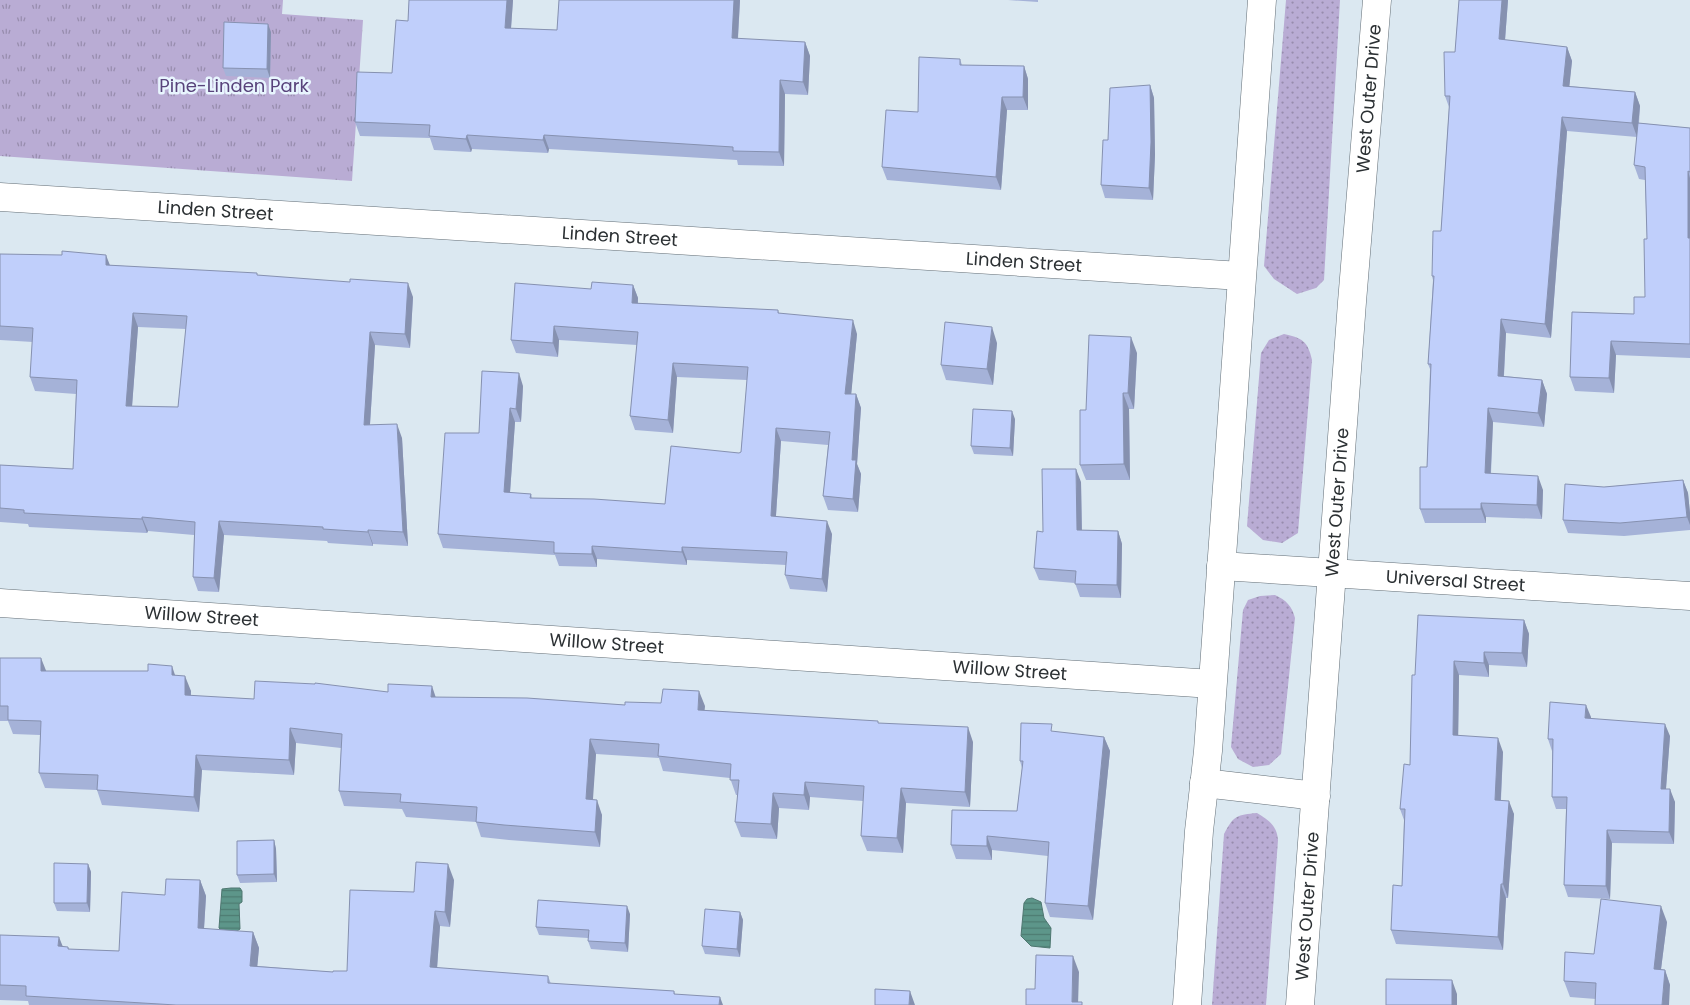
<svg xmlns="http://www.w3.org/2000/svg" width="1690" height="1005" font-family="Poppins,sans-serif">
<defs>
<pattern id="grass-dots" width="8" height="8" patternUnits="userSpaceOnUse" patternTransform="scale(1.25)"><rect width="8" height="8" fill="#b9acd4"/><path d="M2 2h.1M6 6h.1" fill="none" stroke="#978cad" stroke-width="1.8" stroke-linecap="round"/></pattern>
<pattern id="park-tufts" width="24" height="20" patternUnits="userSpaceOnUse" patternTransform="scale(1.25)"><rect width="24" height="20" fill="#b9acd4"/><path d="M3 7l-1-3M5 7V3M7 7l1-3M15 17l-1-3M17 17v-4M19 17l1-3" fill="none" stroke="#978cad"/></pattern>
<pattern id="water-rules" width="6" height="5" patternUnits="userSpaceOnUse" patternTransform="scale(1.25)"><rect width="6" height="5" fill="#5d968a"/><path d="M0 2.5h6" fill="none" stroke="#4d7b71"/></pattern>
</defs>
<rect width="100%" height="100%" fill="#dbe8f1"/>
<!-- grass -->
<path fill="url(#grass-dots)" d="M1286 0H1340L1324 280 1316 288 1297 294 1274 279 1264 266Z
M1284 334C1302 338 1308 341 1312 360L1298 533 1282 543 1263 540 1247 526 1261 353 1269 340Z
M1275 595C1286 600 1292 606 1295 618L1281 754 1269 765 1253 767 1238 759 1231 747 1243 610 1248 600 1260 596Z
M1257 813C1269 820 1277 826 1278 840L1266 1005H1212L1224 834C1234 815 1237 815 1257 813Z"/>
<!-- park -->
<path fill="url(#park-tufts)" d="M0 0H283L282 14 363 20 352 181 0 156Z"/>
<!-- water -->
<path fill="url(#water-rules)" stroke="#4e7770" d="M231 888H240L242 891V902L239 904 240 929 237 931 221 930 219 928 222 889Z
M1032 898 1041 902 1044 918 1051 928 1050 948 1031 946 1021 936 1024 903 1027 899Z"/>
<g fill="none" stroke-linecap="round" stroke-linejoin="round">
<!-- minor casing -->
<g stroke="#636e76" stroke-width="29">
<g id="minor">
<path id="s1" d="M0 197 1241 276"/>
<path id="s2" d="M1221 566 1690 596"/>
<path id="s3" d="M0 603 1212 684"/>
</g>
</g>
<!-- secondary casing -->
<g stroke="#636e76" stroke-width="29">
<g id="secondary">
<path d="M1204 783 1316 796"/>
<path d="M1187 1005 1199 831 1208 751 1262 0"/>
<path id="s4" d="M1300 1005 1352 302 1377 0"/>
</g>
</g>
<!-- minor -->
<use href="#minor" stroke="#fff" stroke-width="28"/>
<!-- secondary -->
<use href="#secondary" stroke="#fff" stroke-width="28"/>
</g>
<!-- wall -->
<path fill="#a5b2d8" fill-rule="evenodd" d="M409 0H513L511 28 557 30 559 0H740L738 39 805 42 810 56 808 95 785 94 784 166 738 165 737 160 549 149 548 153 472 149 471 152 434 150 430 138 360 136 355 122 392 73 408 21Z
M1008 0H1038V2Z
M1459 0H1508L1505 40 1567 47 1572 61 1569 86 1635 92 1640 106 1639 123 1690 128V358L1616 355 1614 393 1575 391 1570 377 1634 314 1645 297 1647 239 1645 180 1639 179 1634 165 1637 137 1567 131 1551 338 1506 333 1504 376 1542 380 1547 394 1544 427 1493 422 1491 474 1543 490 1542 519 1486 517V523H1425L1420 509 1427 467 1430 369 1428 364 1433 280 1432 276 1441 231 1449 107 1445 96 1455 52Z
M271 32 270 78 226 76 223 68Z
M960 59 962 65 1024 66 1028 79V110H1007L1001 190 887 180 882 167 918 112Z
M1150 85 1154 98 1155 155 1153 200 1105 198 1101 185 1108 140Z
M0 254 110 265 258 275 413 297 410 348 375 345 370 425 402 438 408 546 373 544V546L328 543 327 541 224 535 219 592 198 591 193 577 194 535 148 531 147 533 29 527 28 524 0 522V465L73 469 76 394 35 391 30 377 33 342 0 340ZM138 327 186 329 178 407 132 406Z
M633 285 638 298V303L778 310 779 313 857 334 851 394H856L861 408 857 464 861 474 858 512 828 510 823 496 828 445 781 441 776 516 832 534 827 592 790 589 785 575 786 565 687 560V565L597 559V567L559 566 555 555 443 548 438 534 479 433 523 386 521 422H515L510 493 531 494 532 498 665 504 741 452 747 380 677 377 673 433 635 430 630 416 637 345 559 340 558 357 516 353 511 340 591 289Z
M997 343 993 385 946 380 941 365Z
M1137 353 1134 409H1129L1130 480H1086L1080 465 1086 410Z
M1015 419 1013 456 974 454 971 446Z
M1683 480 1688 493 1690 513V530L1624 536 1568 533 1563 520 1604 487Z
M1081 482 1082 530 1118 531 1122 544 1121 598 1080 597 1075 583 1039 580 1034 568 1043 532Z
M1524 620 1529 634 1527 667 1489 665V677L1459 675 1458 736 1503 752 1501 800 1514 814 1508 898H1506L1503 950 1396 944 1391 930 1402 886 1404 820 1400 809 1410 765 1415 675Z
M0 658 46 671 175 675 191 691V696L254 699 436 697 625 705 705 706 704 710 879 723 973 742 970 807 906 803 903 853 867 851 861 836 863 801 810 797 809 810 779 808 777 839 741 837 735 822 738 795H736L730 778 663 771 659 758 596 754 592 800 602 815 600 847 509 840 481 837 476 822 406 817 402 809 344 806 339 791 341 748 296 743 294 775 202 770 199 812 102 805 97 790 45 788 39 773 40 735 13 734 8 721H0Z
M1591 717V718L1670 736 1666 789 1675 802 1674 844 1612 843 1610 899 1568 897 1564 885 1566 809H1556L1552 797V751L1548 739Z
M1054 732 1104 737 1110 751 1093 920 1050 917 1045 903 1048 856 992 850V860L956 859 951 845 1017 811 1022 768 1020 761Z
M274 840 276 849 277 882 240 883 237 875Z
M88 864 91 872 90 912 57 911 54 903Z
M200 880 206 896 204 929 253 932 259 948 257 966 333 972 347 971 414 892 454 880 450 927 440 926 437 968 548 976 551 984 674 991 675 994 723 1005H29L28 1001 0 1000V935L63 947H68L69 949 119 951 165 895Z
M740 912 743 920 740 957 705 954 702 946Z
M630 914 628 952 591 949 588 941V938L539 935 536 927Z
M1667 922 1661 969 1665 970 1670 985 1596 999 1570 997 1564 981 1594 954Z"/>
<!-- shaded-wall -->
<path fill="#8691b0" d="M507 0H513L510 42 505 28Z
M734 0H740L737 52 732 38Z
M1502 0H1508L1504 53 1499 39Z
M268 24 271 32 270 78 267 69Z
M805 42 810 56 808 95 803 82Z
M1567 47 1572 61 1568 100 1563 86Z
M1024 66 1028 79V110L1023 97Z
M780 80 785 94 784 166 779 152Z
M1150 85 1154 98 1155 155 1153 200 1149 188Z
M1635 92 1640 106 1637 137 1632 123Z
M1002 97 1007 110 1001 190 996 177Z
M1562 117 1567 131 1551 338 1545 324Z
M467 135 472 149 471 152 466 139Z
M544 135 549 149 548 153 543 140Z
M1688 171 1690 178V243L1688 238Z
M106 255 111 268 106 265Z
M408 283 413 297 410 348 405 334Z
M633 285 638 298 637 316 632 303Z
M133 313 138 327 131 420 126 406Z
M1501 319 1506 333 1503 390 1498 376Z
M853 320 857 334 850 407 845 394Z
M554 326 559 340 558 357 553 343Z
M992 327 997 343 993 385 987 369Z
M370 332 375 345 369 439 364 425Z
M1131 337 1137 353 1134 409 1128 393Z
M1611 341 1616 355 1614 393 1609 378Z
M673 363 677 377 673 433 668 420Z
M519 373 523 386 521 422 516 409Z
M1542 380 1547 394 1544 427 1538 413Z
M1123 393 1129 409 1130 480 1124 464Z
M856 394 861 408 857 464 861 474 858 512 853 499 852 460Z
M510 408 515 422 509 506 504 492Z
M1488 408 1493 422 1490 487 1485 473Z
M1012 411 1015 419 1013 456 1010 448Z
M397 424 402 438 408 546 403 532Z
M776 428 781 441 775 529 771 516Z
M1076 469 1081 482 1082 542 1077 530Z
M1538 476 1543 490 1542 519 1537 505Z
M1683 480 1688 493 1690 513V525L1687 517Z
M1481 503 1486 517V523L1481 509Z
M142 517 148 531 147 533 142 519Z
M219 521 224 535 219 592 214 578Z
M827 521 832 534 827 592 822 579Z
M368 530 373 544V546L368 532Z
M1118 531 1122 544 1121 598 1117 585Z
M592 546 597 559V567L592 554Z
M682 547 687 560V565L682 552Z
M1524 620 1529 634 1527 667 1522 653Z
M1484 652 1489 665V677L1484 663Z
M41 658 47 673 41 671Z
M1454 661 1459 675 1458 749 1453 735Z
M172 666 177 681 172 675Z
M185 676 191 691 190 710 185 695Z
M432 686 437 701 431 697Z
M699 691 705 706 703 725 698 710Z
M1586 705 1591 717 1590 730 1585 718Z
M1665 724 1670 736 1665 801 1661 789Z
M968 727 973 742 970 807 965 792Z
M290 728 296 743 294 775 289 760Z
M1104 737 1110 751 1093 920 1088 906Z
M1498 738 1503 752 1500 814 1495 800Z
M590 739 596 754 592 814 586 799Z
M196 755 202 770 199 812 194 797Z
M805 782 810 797 809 810 804 795Z
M901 788 906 803 903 853 897 838Z
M1670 789 1675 802 1674 844 1669 832Z
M773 793 779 808 777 839 771 824Z
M597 800 602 815 600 847 595 832Z
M1509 801 1514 814 1508 898 1503 884Z
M1607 830 1612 843 1610 899 1606 886Z
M987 836 992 850V860L987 846Z
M274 840 276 849 277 882 274 874Z
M88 864 91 872 90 912 87 903Z
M448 864 454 880 450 927 445 912Z
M200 880 206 896 203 944 198 928Z
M1501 884 1506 898 1503 950 1498 937Z
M627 906 630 914 628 952 625 943Z
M1661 906 1667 922 1659 985 1654 969Z
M435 911 440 926 436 983 430 967Z
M740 912 743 920 740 957 737 949Z
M253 932 259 948 256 981 250 966Z
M59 937 65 952 58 946Z
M1073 956 1079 972 1078 1005 1072 1002Z
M1665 970 1670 985 1669 1005H1662Z
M1452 980 1457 994V1005H1452Z
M910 991 915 1005H909Z
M720 997 723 1005H719Z"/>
<!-- building -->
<path fill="#c0cffb" stroke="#8691b0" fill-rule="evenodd" d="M409 0H507L505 28 557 30 559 0H734L732 38 805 42 803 82 780 80 779 152 733 151V147L544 135 543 140 467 135 466 139 429 136 430 125 355 122 357 72 392 73 396 20 408 21Z
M1459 0H1502L1499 39 1567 47 1563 86 1635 92 1632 123 1562 117 1545 324 1501 319 1498 376 1542 380 1538 413 1488 408 1485 473 1538 476 1537 505 1481 503V509H1420V467H1427L1431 364H1428L1434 276H1432L1433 231H1441L1450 96H1445L1444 52H1455Z
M224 22 268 24 267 69 223 68Z
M919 57 960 59V65L1024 66 1023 97H1002L996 177 882 167 886 110 918 112Z
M1150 85 1151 142 1149 188 1101 185 1103 140H1108L1110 88Z
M1638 123 1690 128V172L1688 171V238H1690V344L1611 341 1609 378 1570 377 1572 312 1634 314V297H1645L1644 239H1647L1645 167 1634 165Z
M62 251 106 255V265L257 273V275L350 282V279L408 283 405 334 370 332 364 425 397 424 403 532 368 530V532L323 529V527L219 521 214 578 193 577 195 522 142 517V519L24 513V510L0 508V465L73 469 77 380 30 377 33 328 0 326V254L62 255ZM133 313 187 316 178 407 126 406Z
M592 282 633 285 632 303 778 310V313L853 320 845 394H856L852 460H856L853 499 823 496 830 432 776 428 771 516 827 521 822 579 785 575 787 552 682 547V552L592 546V554L554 553V542L438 534 445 433H479L482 371 519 373 516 409 510 408 504 492 531 494 530 498 594 499 665 504 671 446 739 453 741 452 748 367 673 363 668 420 630 416 638 332 554 326 553 343 511 340 515 283 591 289Z
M945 322 992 327 987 369 941 365Z
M1089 335 1131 337 1128 393H1123L1124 464 1080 465V410H1086Z
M973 409 1012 411 1010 448 971 446Z
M1042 469H1076L1077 530 1118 531 1117 585 1075 584 1076 571 1034 568 1037 531 1043 532Z
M1683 480 1687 517 1620 523 1563 520 1565 484 1604 487Z
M1418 615 1524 620 1522 653 1484 652V663L1454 661 1453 735 1498 738 1495 800 1509 801 1503 884H1501L1498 937 1391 930 1393 885 1402 886 1405 809H1400L1404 764 1410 765 1412 675H1415Z
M0 658H41V671H148V664L172 666V675L185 676V695L254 699 255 681 315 684V683L388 692V684L432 686 431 697 527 698 625 705V702L661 703 663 689 699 691 698 710 878 721V723L968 727 965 792 901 788 897 838 861 836 864 786 805 782 804 795 773 793 771 824 735 822 739 780H730L731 764 658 756 659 744 590 739 586 799 597 800 595 832 504 825 476 822 477 807 400 802 401 794 339 791 342 734 290 728 289 760 196 755 194 797 97 790 98 775 39 773 41 721 8 720V706H0Z
M1550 702 1586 705 1585 718 1665 724 1661 789H1670L1669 832 1607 830 1606 886 1564 885 1567 797H1552L1553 739H1548Z
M1021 723 1052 724 1051 731 1104 737 1088 906 1045 903 1049 842 987 836V846L951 845 952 810 1017 811 1023 761H1020Z
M274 840V874L237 875V841Z
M416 862 448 864 445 912 435 911 430 967 548 976V983L674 991V994L720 997 719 1005H176L26 996V986L0 985V935L59 937 58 946 68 947V949L119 951 122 892 165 895 166 879 200 880 198 928 253 932 250 966 333 972V971H347L350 890 414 892Z
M54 863 88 864 87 903H54Z
M1601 899 1661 906 1654 969 1665 970 1662 1005H1595L1596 983 1564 981 1565 952 1594 954Z
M538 900 627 906 625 943 588 941 589 930 536 927Z
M705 909 740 912 737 949 702 946Z
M1036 955 1073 956 1072 1002H1082V1005H1026V989H1035Z
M1386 979 1452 980V1005H1386Z
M875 989 910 991 909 1005H875Z"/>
<g text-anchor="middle" stroke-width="5" stroke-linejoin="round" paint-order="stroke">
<!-- park labels -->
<g font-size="18" fill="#58437b" stroke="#e8f5fe">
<text x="234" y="92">Pine-Linden Park</text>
</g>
<!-- street labels -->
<g font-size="18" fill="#2b3033" stroke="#e8f5fe">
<text dy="6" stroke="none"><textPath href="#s4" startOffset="909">West Outer Drive</textPath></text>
<text dy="6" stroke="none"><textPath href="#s1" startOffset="216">Linden Street</textPath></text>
<text dy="6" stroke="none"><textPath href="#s1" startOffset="621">Linden Street</textPath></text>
<text dy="6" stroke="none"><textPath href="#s1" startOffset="1026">Linden Street</textPath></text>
<text dy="6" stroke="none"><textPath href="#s4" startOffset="504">West Outer Drive</textPath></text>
<text dy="6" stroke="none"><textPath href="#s2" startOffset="235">Universal Street</textPath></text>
<text dy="6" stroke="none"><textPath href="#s3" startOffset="202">Willow Street</textPath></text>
<text dy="6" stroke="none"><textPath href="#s3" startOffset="608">Willow Street</textPath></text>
<text dy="6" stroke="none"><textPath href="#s3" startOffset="1012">Willow Street</textPath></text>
<text dy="6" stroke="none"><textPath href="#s4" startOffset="99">West Outer Drive</textPath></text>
</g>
</g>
</svg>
